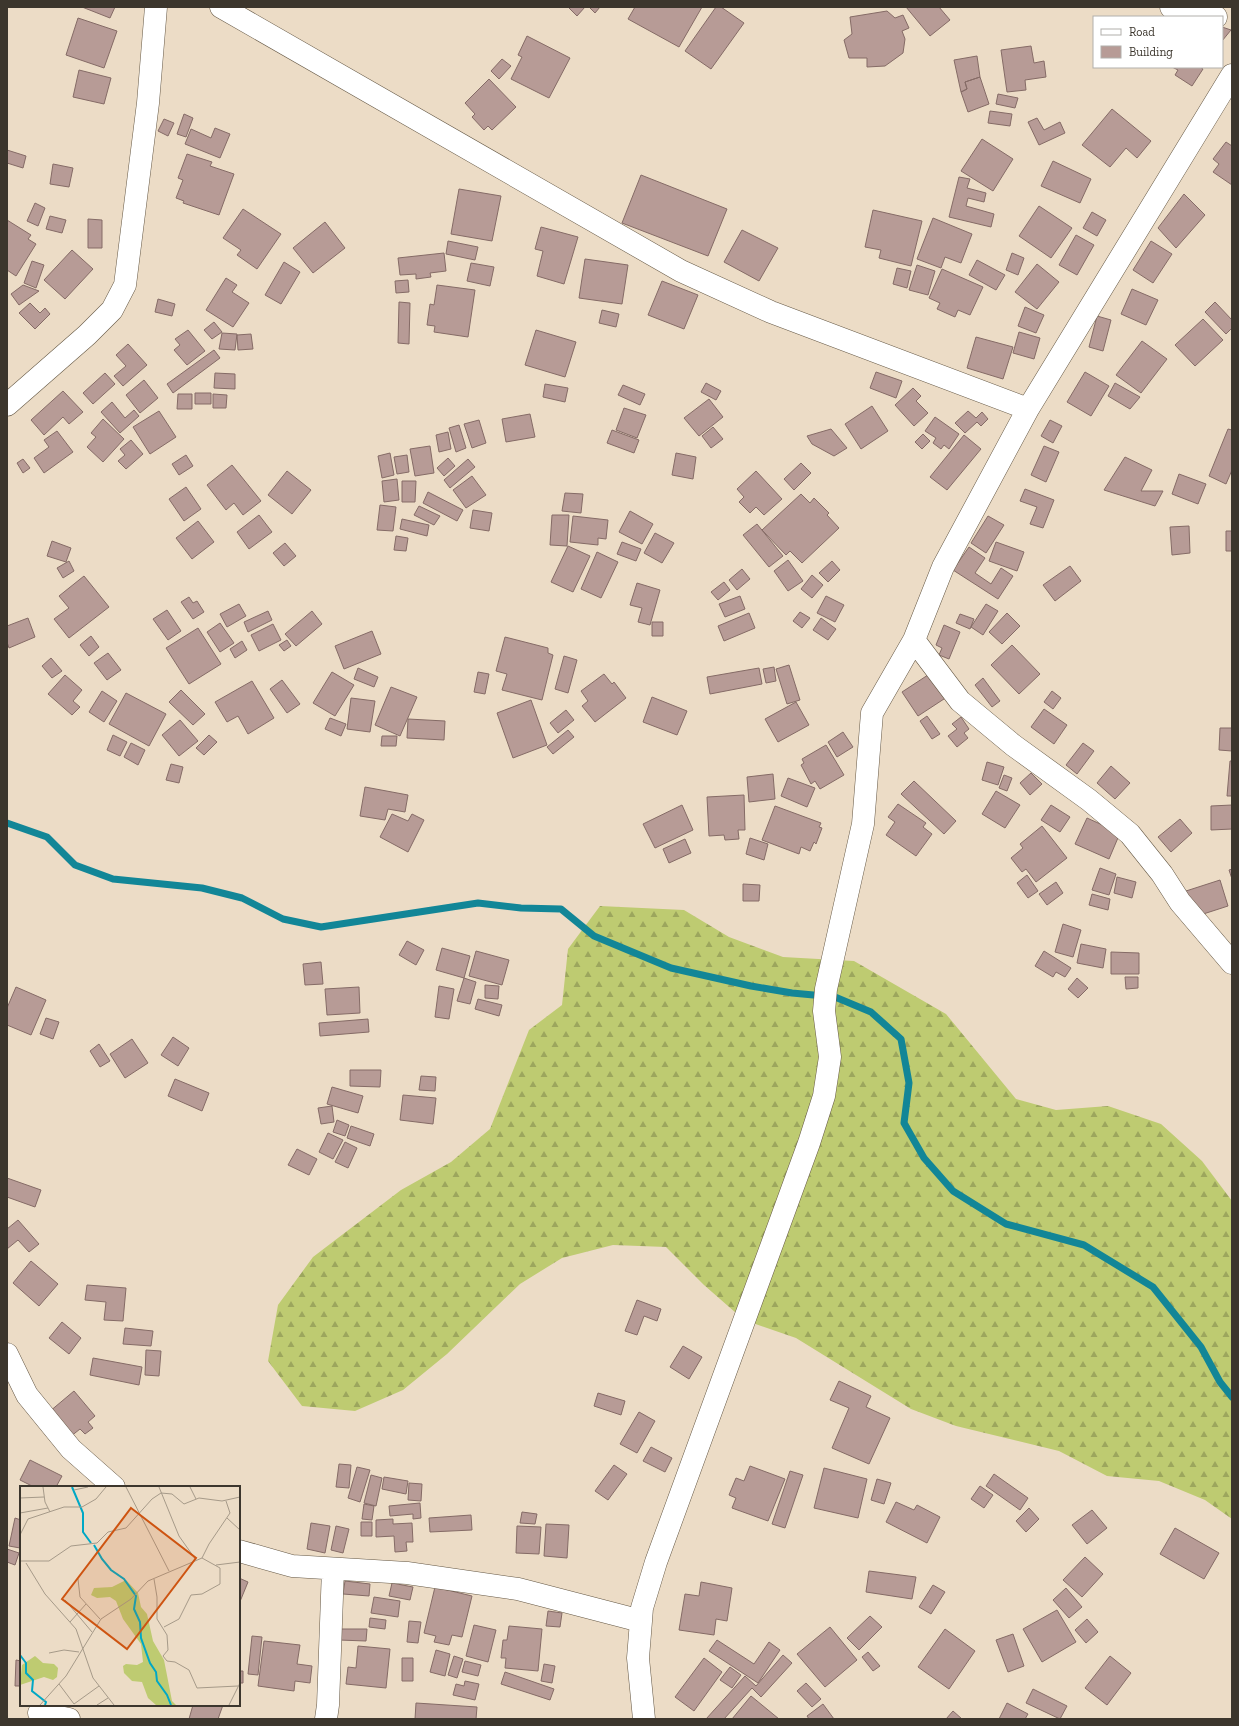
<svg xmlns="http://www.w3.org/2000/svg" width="1239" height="1726" font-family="'Zilla Slab',serif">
<defs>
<pattern id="forest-firs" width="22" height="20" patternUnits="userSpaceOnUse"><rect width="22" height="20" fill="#becb71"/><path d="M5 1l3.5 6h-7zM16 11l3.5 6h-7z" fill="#9ca65d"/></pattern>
</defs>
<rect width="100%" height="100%" fill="#ecdcc6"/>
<!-- forest -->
<path fill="url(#forest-firs)" d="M600 906 684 910 729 937 783 957 854 961 946 1014 1016 1099 1056 1110 1108 1106 1161 1124 1202 1161 1232 1201V1519L1205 1500 1159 1481 1107 1476 1059 1451 956 1426 911 1409 796 1338 744 1320 704 1285 666 1247 613 1245 562 1258 520 1284 447 1354 403 1390 355 1411 302 1406 268 1361 278 1305 313 1257 401 1190 451 1162 490 1129 529 1030 562 1005 568 949Z"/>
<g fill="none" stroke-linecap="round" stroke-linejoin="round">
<!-- stream -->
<path stroke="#128697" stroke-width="7" d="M7 823 47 837 75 865 113 879 202 888 242 898 283 919 321 927 478 903 521 908 561 909 594 936 671 968 751 986 792 993 835 997 871 1012 901 1039 909 1083 904 1123 924 1158 953 1191 1006 1224 1084 1245 1153 1287 1201 1347 1220 1382 1232 1397"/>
</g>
<!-- building -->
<path fill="#b79b96" stroke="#856b66" d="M82 7H115L110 18Z
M568 7H585L577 16Z
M589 7H600L595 13Z
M635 7H702L679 47 628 19Z
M716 7H721L744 23 711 69 685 51Z
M906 7H939L950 20 930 36Z
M887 11 895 18 903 15 909 28 902 31 905 39 903 53 885 66 867 67V58H849L844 40 852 34 850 17Z
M78 18 117 31 104 68 66 55Z
M1222 27 1231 30 1222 41Z
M527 36 570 58 549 98 511 79 522 57 518 55Z
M1031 46 1034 63 1044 61 1046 77 1025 80 1026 90 1007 92 1001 50Z
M977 56 980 77 965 82 967 89 961 92 954 60Z
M502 59 511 66 499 79 491 71Z
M1172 67H1200L1203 69 1192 86 1175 75 1178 70Z
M79 70 111 78 104 104 73 97Z
M980 77 989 104 968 112 961 92 967 89 965 82Z
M489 79 516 107 492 130 488 126 484 130 472 117 475 114 465 103Z
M998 94 1018 98 1015 108 996 104Z
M1112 109 1151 141 1137 158 1126 148 1110 167 1082 145Z
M990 111 1012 114 1010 126 988 123Z
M184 114 193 118 186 137 177 134Z
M1037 118 1044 130 1060 122 1065 133 1039 145 1028 122Z
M164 119 174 123 168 136 158 131Z
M215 128 230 134 220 158 185 144 191 129 211 138Z
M982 139 1013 159 993 191 961 171Z
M1226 142 1232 146V185L1213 172 1219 164 1213 159Z
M7 150 26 156 23 168 7 163Z
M187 154 212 162 210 166 234 174 219 215 183 203 184 201 176 198 183 180 178 178Z
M1053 161 1091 179 1080 203 1041 186Z
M53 164 73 168 69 187 50 184Z
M641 175 727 209 708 256 622 223Z
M959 177 970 179 967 188 986 193 984 202 968 198 966 206 994 214 991 227 949 217Z
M459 189 501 196 492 241 451 234Z
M1184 194 1205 215 1176 248 1158 228Z
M35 203 45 208 38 226 27 221Z
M1039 206 1072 228 1051 258 1019 236Z
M243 209 281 234 257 269 237 255 241 250 223 238Z
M873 210 922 221 911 266 879 258 881 250 865 247Z
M1092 212 1106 220 1097 236 1083 228Z
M50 216 66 220 62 233 46 229Z
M933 218 972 234 961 263 945 257 941 268 917 259Z
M88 219 102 220V248H88Z
M7 220 31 235 28 239 36 244 16 276 7 270Z
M325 222 345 248 313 273 293 248Z
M541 227 578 237 564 284 537 276 543 251 535 249Z
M742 230 778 248 759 281 724 262Z
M1076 235 1094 245 1077 275 1059 265Z
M448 241 478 247 475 260 446 254Z
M1151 241 1172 254 1153 283 1133 270Z
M72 250 93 269 65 299 44 280Z
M444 253 446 271 430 273 431 277 416 279V274L400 275 398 258Z
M1012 253 1024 258 1018 275 1006 270Z
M585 259 628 265 622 304 579 298Z
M977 260 1005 275 996 290 969 275Z
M32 261 44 265 36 288 24 283Z
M284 262 300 272 281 304 265 295Z
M471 263 494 267 490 286 467 281Z
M1037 264 1059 282 1037 309 1015 292Z
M917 265 935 271 928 295 909 290Z
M897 268 911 271 907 288 893 284Z
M942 269 983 287 970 315 958 310 955 317 937 309 940 303 929 298Z
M226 278 237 285 232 292 249 303 233 327 206 310Z
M408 280 409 292 396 293 395 281Z
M662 281 698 295 684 329 648 315Z
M23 285 39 291 19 305 11 294Z
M437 285 475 290 468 337 434 332 435 326 427 325 430 304 434 305Z
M1132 289 1158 300 1146 325 1121 314Z
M158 299 175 304 172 316 155 312Z
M399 302 410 303 409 344 398 343Z
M1215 302 1232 320V328L1226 334 1205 312Z
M30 303 40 313 45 308 50 314 35 329 19 313Z
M1025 307 1044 315 1036 333 1018 326Z
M602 310 619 314 616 327 599 323Z
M1097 316 1111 320 1103 351 1089 347Z
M1203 319 1223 340 1195 366 1175 345Z
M214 322 222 332 212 339 204 330Z
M188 330 205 351 187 365 174 350 180 345 175 339Z
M536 330 576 342 565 377 525 365Z
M1019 332 1040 338 1034 359 1013 353Z
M222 333 237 334 235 350 219 349Z
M251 334 253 349 238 350 237 335Z
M976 337 1013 347 1003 379 967 368Z
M1142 341 1167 359 1141 393 1116 375Z
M128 344 147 365 123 386 114 376 126 366 116 355Z
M214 350 220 358 173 393 167 384Z
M876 372 902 381 896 398 870 388Z
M1085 372 1109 386 1091 416 1067 402Z
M105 373 115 384 93 404 83 393Z
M215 373 235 374V389L214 388Z
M144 380 158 398 140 413 126 395Z
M706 383 721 391 716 400 701 392Z
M1115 383 1140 397 1130 409 1108 396Z
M545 384 568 388 565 402 543 397Z
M623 385 645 394 640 405 618 395Z
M913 388 921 396 916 401 928 413 914 426 895 405Z
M63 391 83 412 69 424 63 417 44 435 31 420Z
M195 393H211V404H195Z
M178 394H192V409H177Z
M213 394 227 395 226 408H213Z
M709 399 723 417 699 436 684 418Z
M112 402 125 418 134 410 139 416 120 433 101 412Z
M872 406 888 431 861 449 845 424Z
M624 408 646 415 637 438 616 430Z
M159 411 176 437 150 454 133 427Z
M968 411 976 418 982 412 988 419 981 426 977 422 965 433 955 423Z
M530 414 535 437 506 442 502 419Z
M935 417 959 434 949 449 944 445 941 449 933 443 936 438 925 431Z
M103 419 124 439 103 462 87 447 96 437 91 433Z
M479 420 486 443 472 448 464 424Z
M1050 420 1062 426 1053 443 1041 436Z
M459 425 466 448 456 452 449 428Z
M713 427 723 439 711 448 702 436Z
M831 429 847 448 834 456 812 444 807 436Z
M1228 429 1232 430V470L1226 484 1209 476Z
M612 430 639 440 634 453 607 443Z
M57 431 73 452 44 473 34 458 49 447 44 440Z
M448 432 451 449 439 452 436 435Z
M923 434 930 441 922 449 915 442Z
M964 435 981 449 947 490 930 477Z
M131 440 143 454 126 469 118 461 125 455 120 449Z
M430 446 434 473 415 476 410 449Z
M1044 446 1059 452 1046 482 1031 475Z
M390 453 394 475 382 478 378 456Z
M676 453 696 457 693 479 672 475Z
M186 455 193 466 179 475 172 464Z
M407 455 409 472 397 474 394 457Z
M1125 457 1152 470 1141 491H1163L1155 506 1104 490Z
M448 458 455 466 444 476 437 468Z
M23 459 30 468 23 473 17 463Z
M468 459 475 467 450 488 444 480Z
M801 463 811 473 794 490 784 479Z
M232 465 261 501 243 515 234 503 226 510 207 485Z
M287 471 311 490 292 514 268 495Z
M756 471 782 499 764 515 756 507 750 513 739 502 744 497 737 489Z
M1179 474 1206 484 1198 504 1172 494Z
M472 476 486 495 466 508 453 490Z
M397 479 399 500 384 502 382 481Z
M402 481H416L415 502H402Z
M186 487 201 509 184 521 169 499Z
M1025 489 1054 500 1043 528 1030 524 1037 507 1020 501Z
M428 492 463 510 457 521 423 503Z
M565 493 583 494 581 513 562 511Z
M801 494 810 503 814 498 829 513 827 515 839 528 802 563 790 551 786 555 762 530Z
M380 505 396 507 393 531 377 530Z
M419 506 440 516 434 525 414 515Z
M473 510 492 513 489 531 470 528Z
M630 511 653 524 642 544 619 532Z
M259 515 272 532 249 549 237 532Z
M552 515H569L567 546 550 545Z
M573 516 608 520 606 539 598 538V545L570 542Z
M988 516 1004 525 986 553 971 543Z
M402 519 429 525 427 536 400 529Z
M198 521 214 542 192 559 176 538Z
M757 524 783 556 769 567 743 535Z
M1189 526 1190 553 1172 555 1170 527Z
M1226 531H1232V551H1226Z
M655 533 674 543 662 563 644 553Z
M396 536 408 538 406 551 394 550Z
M52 541 71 548 66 562 47 556Z
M622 542 641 549 636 561 617 554Z
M996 542 1024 552 1017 571 989 561Z
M285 543 296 556 284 566 273 553Z
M568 546 590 556 573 592 551 582Z
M969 547 985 558 975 573 991 584 1001 568 1013 576 998 599 953 570Z
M597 552 618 562 601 598 581 589Z
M788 560 803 581 788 591 774 571Z
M69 561 74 571 63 578 57 568Z
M832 561 840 570 828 582 819 573Z
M1070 566 1081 581 1055 601 1043 585Z
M742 569 750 579 737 590 729 580Z
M812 575 823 585 812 598 801 589Z
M84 576 109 607 69 638 54 619 69 608 59 596Z
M724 582 730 590 718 600 711 592Z
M637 583 660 590 650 625 638 622 642 608 630 605Z
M740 596 745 609 725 617 719 604Z
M826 596 844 605 835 622 817 613Z
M189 597 193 603 197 601 204 612 193 619 181 602Z
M239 604 246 616 227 627 220 614Z
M986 604 998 611 983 635 971 627Z
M167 610 181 631 168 640 153 619Z
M268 611 272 620 248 632 244 622Z
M312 611 322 624 296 646 285 634Z
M800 612 810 618 802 628 793 621Z
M749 613 755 628 724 641 718 626Z
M1007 613 1020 626 1002 644 989 632Z
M960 614 974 619 970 629 956 623Z
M28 618 35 637 9 648 7 642V626Z
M821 618 836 629 828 640 813 630Z
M652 622H663V636H652Z
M220 623 234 643 220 652 207 632Z
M273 624 281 640 259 651 251 635Z
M944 625 960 632 949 659 939 655 942 648 936 645Z
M198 628 221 664 189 684 166 648Z
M372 631 381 654 344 669 335 646Z
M91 636 99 647 89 656 80 645Z
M505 637 548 648V653L553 655 542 700 502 690 507 674 496 671Z
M287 640 291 646 284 651 279 645Z
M242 641 247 650 235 658 230 649Z
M1012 645 1040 674 1019 694 991 665Z
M108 653 121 670 107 680 94 663Z
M564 656 577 660 568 693 555 689Z
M51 658 62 671 52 678 42 666Z
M789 665 800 700 787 704 776 669Z
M774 667 776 681 766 683 763 669Z
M358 668 378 677 374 687 354 679Z
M759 668 762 684 710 694 707 677Z
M332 672 354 685 335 716 313 703Z
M478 672 489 674 485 694 474 692Z
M931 673 947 697 918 716 902 692Z
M604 674 612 684 614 682 626 698 595 722 582 706 588 701 581 691Z
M65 675 82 690 73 701 80 707 72 715 48 694Z
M983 678 1000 701 992 707 975 685Z
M282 680 300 704 287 713 270 689Z
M252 681 274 718 248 734 238 716 227 722 215 702Z
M391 687 417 697 400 736 375 725Z
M181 690 205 714 193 725 169 702Z
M102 691 117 701 104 722 89 712Z
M1052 691 1061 698 1053 709 1044 702Z
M126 693 166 714 149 746 109 724Z
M652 697 687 711 677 735 643 722Z
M351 698 375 701 370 732 347 729Z
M531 700 547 745 513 758 497 713Z
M796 702 809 725 778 742 765 719Z
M1044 709 1067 725 1054 744 1031 727Z
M566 710 574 720 558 733 550 723Z
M927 716 940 734 932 739 920 721Z
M961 717 969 729 964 733 968 738 957 747 948 736 957 729 952 724Z
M330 718 346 724 341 736 325 729Z
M408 719 445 721 444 740 407 738Z
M180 720 198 741 179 756 162 735Z
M1220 728H1232V751L1219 750Z
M568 730 574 737 553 754 547 747Z
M843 732 853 747 837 757 828 742Z
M113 735 127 742 120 756 107 750Z
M209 735 217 742 204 755 196 748Z
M382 736H397L396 746H381Z
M131 743 145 750 138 765 124 757Z
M1083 743 1094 751 1077 774 1066 765Z
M826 745 844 775 820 789 815 781 811 784 801 765 804 763 802 759Z
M1230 761H1232V796H1227Z
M987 762 1004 767 998 785 982 780Z
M171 764 183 767 179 783 166 780Z
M1111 766 1130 783 1115 799 1097 783Z
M1031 773 1042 784 1030 795 1020 783Z
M773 774 775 799 749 802 747 777Z
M1004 775 1012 778 1007 791 999 788Z
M788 778 815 788 807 807 781 796Z
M914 781 956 821 944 834 901 794Z
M365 787 408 795 405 812 388 809 385 820 360 816Z
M996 791 1020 805 1005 828 982 814Z
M744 795 745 830H738L739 839 725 840 724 835 709 836 707 797Z
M898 804 926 823 923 827 932 834 916 856 886 835 895 822 888 817Z
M682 805 693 830 655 848 643 824Z
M1051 805 1070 817 1060 832 1041 820Z
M1232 805V829L1211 830V806Z
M775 806 821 823 819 827 822 828 816 844 814 842 810 851 801 847 799 854 762 840Z
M392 814 408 821 412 814 424 820 408 852 380 837Z
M1087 818 1120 833 1109 859 1075 844Z
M1180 819 1192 833 1171 852 1158 837Z
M1042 826 1067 858 1036 882 1026 869 1022 872 1011 858 1023 848 1020 844Z
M750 838 768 844 764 860 746 854Z
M685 839 691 853 669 863 663 849Z
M1100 868 1116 874 1109 895 1092 890Z
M1232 869V879L1229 870Z
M1027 875 1038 891 1028 898 1017 883Z
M1117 877 1136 882 1132 898 1114 893Z
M1220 880 1228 906 1194 917 1186 891Z
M1056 882 1063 893 1047 905 1039 894Z
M743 884 760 885 759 901H743Z
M1092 894 1110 899 1108 910 1089 905Z
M1063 924 1081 930 1073 957 1055 952Z
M407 941 424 950 416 965 399 955Z
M1081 944 1106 949 1103 968 1077 963Z
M442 948 470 956 464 978 436 970Z
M476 951 509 960 502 985 469 976Z
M1044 951 1071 968 1065 977 1056 972 1053 977 1035 966Z
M1111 952 1139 953V974H1111Z
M321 962 323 984 305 985 303 964Z
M1125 977H1138V988L1126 989Z
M464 978 476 982 470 1004 457 1001Z
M1077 978 1088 988 1078 998 1068 989Z
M485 985 499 986 498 999 485 998Z
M439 986 454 989 449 1019 435 1017Z
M16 987 46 1000 31 1035 7 1025V1008Z
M359 987 360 1013 327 1015 325 989Z
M478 999 502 1005 499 1016 475 1009Z
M46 1018 59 1022 53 1039 40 1034Z
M368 1019 369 1032 320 1036 319 1023Z
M173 1037 189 1048 178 1066 161 1055Z
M132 1039 148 1063 125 1078 110 1054Z
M99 1044 110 1061 100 1067 90 1051Z
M350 1070H381L380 1087 350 1086Z
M421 1076 436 1077 435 1091 419 1090Z
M175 1079 209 1093 202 1111 168 1096Z
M332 1087 363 1096 358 1113 327 1104Z
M403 1095 436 1098 433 1124 400 1120Z
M332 1106 334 1122 321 1124 318 1108Z
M337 1120 349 1125 345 1136 333 1132Z
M351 1126 374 1134 370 1146 347 1138Z
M328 1133 343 1140 333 1159 319 1152Z
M345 1142 357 1148 348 1168 335 1162Z
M297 1149 317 1159 309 1175 288 1165Z
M7 1178 41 1190 35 1207 7 1197Z
M18 1220 39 1244 29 1252 18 1240 7 1249V1229Z
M31 1261 58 1284 39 1306 13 1283Z
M87 1285 126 1288 123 1321 104 1320 106 1302 85 1300Z
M637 1300 661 1309 657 1321 644 1316 637 1335 625 1331Z
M62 1322 81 1338 69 1354 49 1338Z
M125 1328 153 1331 151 1346 123 1344Z
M683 1346 702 1357 689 1379 670 1367Z
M146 1350 161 1351 159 1376 145 1375Z
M93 1358 142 1367 139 1385 90 1375Z
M839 1381 871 1396 866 1407 890 1418 869 1464 832 1448 849 1408 830 1400Z
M74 1391 95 1416 88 1422 93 1428 85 1434 80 1429 70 1437 49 1412Z
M598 1393 625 1401 621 1415 594 1406Z
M639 1412 655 1421 637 1453 620 1444Z
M651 1447 672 1458 665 1472 643 1461Z
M30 1460 62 1476 56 1487H34L20 1480Z
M339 1464 351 1465 349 1488 336 1487Z
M614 1465 627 1474 608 1500 595 1491Z
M750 1466 785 1479 768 1521 732 1508 736 1498 729 1495 736 1478 744 1481Z
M357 1467 370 1470 360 1502 348 1498Z
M824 1468 867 1479 858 1518 814 1508Z
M790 1471 803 1475 785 1528 772 1524Z
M994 1474 1028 1498 1020 1510 986 1486Z
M371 1475 382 1478 376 1506 364 1503Z
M384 1477 408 1481 406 1494 382 1489Z
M877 1479 891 1483 884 1504 871 1500Z
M409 1483 422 1484 421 1501 408 1500Z
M980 1486 993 1495 984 1508 971 1499Z
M896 1502 914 1510 917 1505 940 1517 927 1543 886 1522Z
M420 1503 421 1518 413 1519V1514L390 1516 389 1506Z
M364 1504 374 1506 372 1520 362 1519Z
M1029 1508 1039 1519 1026 1532 1016 1521Z
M1092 1510 1107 1528 1087 1544 1072 1525Z
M522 1512 537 1514 535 1524 520 1523Z
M471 1515 472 1530 430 1532 429 1518Z
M15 1518 21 1520 20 1548 9 1546Z
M393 1519V1524L412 1523 413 1542H406L407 1551 395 1552 394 1536 376 1537V1520Z
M361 1522H372V1536H361Z
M311 1523 330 1526 325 1553 307 1549Z
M546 1524 569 1525 567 1558 544 1556Z
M336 1526 349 1529 343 1553 331 1550Z
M517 1526 541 1527 539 1554 516 1553Z
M1175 1528 1219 1553 1204 1579 1160 1554Z
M7 1549 19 1553 15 1565 7 1562Z
M1085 1557 1103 1574 1082 1597 1063 1580Z
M869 1571 916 1577 912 1599 866 1592Z
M239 1578 248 1582 239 1604Z
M345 1581 370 1584 369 1596 343 1594Z
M701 1582 732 1588 727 1621 716 1619 714 1635 679 1630 685 1594 699 1596Z
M392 1583 413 1587 410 1600 389 1596Z
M933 1585 945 1592 931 1614 919 1607Z
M435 1587 472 1596 462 1637 452 1635 449 1645 434 1642 436 1636 424 1633Z
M1066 1588 1082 1607 1069 1618 1053 1600Z
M374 1597 400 1601 398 1617 371 1613Z
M1057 1610 1076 1642 1042 1662 1023 1629Z
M548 1611 562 1613 560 1627 546 1626Z
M870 1616 882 1627 859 1650 847 1638Z
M370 1618 386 1620 385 1629 369 1627Z
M1087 1619 1098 1632 1086 1643 1075 1630Z
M409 1621 421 1622 418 1643 407 1642Z
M474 1625 496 1630 488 1662 466 1656Z
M509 1626 542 1629 538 1671 505 1668 506 1658H501L503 1640H507Z
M830 1627 857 1660 825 1687 797 1654Z
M339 1629H367L366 1641 339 1640Z
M945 1629 975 1651 949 1689 918 1667Z
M1013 1634 1024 1666 1008 1672 996 1640Z
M252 1636 262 1637 258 1675 248 1674Z
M717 1640 754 1664 769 1642 780 1650 758 1683 709 1651Z
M264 1641 300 1645 297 1664 312 1666 310 1683 295 1681 294 1691 258 1686Z
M358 1646 390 1649 386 1688 346 1684 348 1667 356 1668Z
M436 1650 450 1654 445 1676 430 1672Z
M868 1652 880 1666 873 1671 862 1657Z
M783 1655 792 1663 761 1697 752 1688 724 1719H706L745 1676 756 1686Z
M454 1656 463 1659 457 1678 448 1675Z
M1110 1656 1131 1673 1107 1705 1085 1688Z
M402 1658H413V1681H402Z
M704 1658 722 1672 694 1711 675 1697Z
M16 1660 21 1661V1686H15Z
M465 1661 481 1665 478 1676 462 1672Z
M544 1664 555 1666 552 1683 541 1681Z
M730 1667 741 1675 732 1688 720 1680Z
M239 1671H243V1683H239Z
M505 1672 554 1689 550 1700 501 1684Z
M465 1681 479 1684 475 1700 453 1695 456 1684 464 1686Z
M806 1683 821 1699 812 1707 797 1691Z
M1033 1689 1067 1706 1060 1719 1026 1703Z
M751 1696 779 1719H732Z
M416 1703 477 1707 476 1719H415Z
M1007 1703 1028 1714 1025 1719H999Z
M823 1704 834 1719H809L807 1716Z
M193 1705H223L218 1719H189Z
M953 1711 962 1719H946Z"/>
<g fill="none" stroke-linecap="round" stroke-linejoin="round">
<!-- minor casing -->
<g stroke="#655845" stroke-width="23">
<path id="minor" d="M221 7 681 271 771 312 1028 409
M1171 7 1216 17
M7 405 87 335 112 310 125 285 148 103 156 7
M914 640 960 701 1013 745 1089 800 1130 834 1162 874 1180 902 1232 963
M7 1354 27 1395 71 1449 114 1487
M239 1551 292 1566 407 1573 518 1589 641 1621
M39 1713 69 1719
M326 1719 328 1705 333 1569
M644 1719 638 1658 641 1621 642 1608 656 1562 809 1143 824 1096 830 1057 824 1011 826 989 863 824 872 713 914 640 943 567 1028 409 1232 75"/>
</g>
<!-- minor -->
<use href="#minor" stroke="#fff" stroke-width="22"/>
</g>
<!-- overview -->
<g transform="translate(20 1486)">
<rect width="220" height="220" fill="#ecdcc6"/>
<path d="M106 94 118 107 121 121 127 128 133 155 144 174 152 215 156 219H136L128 212 122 196 112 195 104 187 103 180 106 178 117 179 123 176 121 158 103 133 96 115 90 111 77 112 71 109 74 102 92 101ZM15 170 23 177 34 178 38 182 37 191 33 194 24 191 0 199 2 179Z" fill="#becb71"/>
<path fill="none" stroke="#00a8c5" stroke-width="2" d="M52 1 63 27V46L71 57M74 59 82 73 91 84 104 93 116 110 114 123 120 136 121 152 130 177 136 186 137 195 147 209 151 219M0 169 6 177V187L13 194 12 205 26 216 25 219"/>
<path fill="none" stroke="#a69a89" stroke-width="1" d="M23 1 25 16 30 26M106 1 149 85M139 1 159 50 176 74M170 1 176 13M54 4 68 1M0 12 24 11M0 27 28 22M207 32 220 44M0 49 8 33 44 21H62L76 13 86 1M0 75H29L51 60 77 57 88 46 106 42 132 13 141 7 152 8 164 18 179 12 202 15 220 11M6 77 25 108 56 143 73 192 94 219M196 79 220 76M58 93 60 111 80 133M134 93 137 111V133L147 149 148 164 143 170 147 175 155 176 169 184 177 202 218 200M45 114 72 146M50 136 66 118M144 141 159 133 171 109 182 108 200 98V82L182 72M29 167 44 164 59 166M39 198 54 218 79 200M20 219 46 190 81 133 111 113 128 95 182 72 189 58 210 27 206 15M77 219 88 212M209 219 220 197"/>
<path fill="#ce5411" fill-opacity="0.15" stroke="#ce5411" stroke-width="2" d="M111 22 176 72 107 163 42 113Z"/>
<rect width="220" height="220" fill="none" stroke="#3c362d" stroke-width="2"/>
</g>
<!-- border -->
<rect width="1239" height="1726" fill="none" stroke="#3c362d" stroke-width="16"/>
<!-- legend -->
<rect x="1093" y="16" width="130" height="52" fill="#ffffff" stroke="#b1afab"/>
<rect x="1101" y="29" width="20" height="6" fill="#ffffff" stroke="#b1afab"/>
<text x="1129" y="36" font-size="12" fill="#3c362d">Road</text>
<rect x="1101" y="46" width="20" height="12" fill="#b79b96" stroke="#b1afab"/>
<text x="1129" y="56" font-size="12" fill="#3c362d">Building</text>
</svg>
